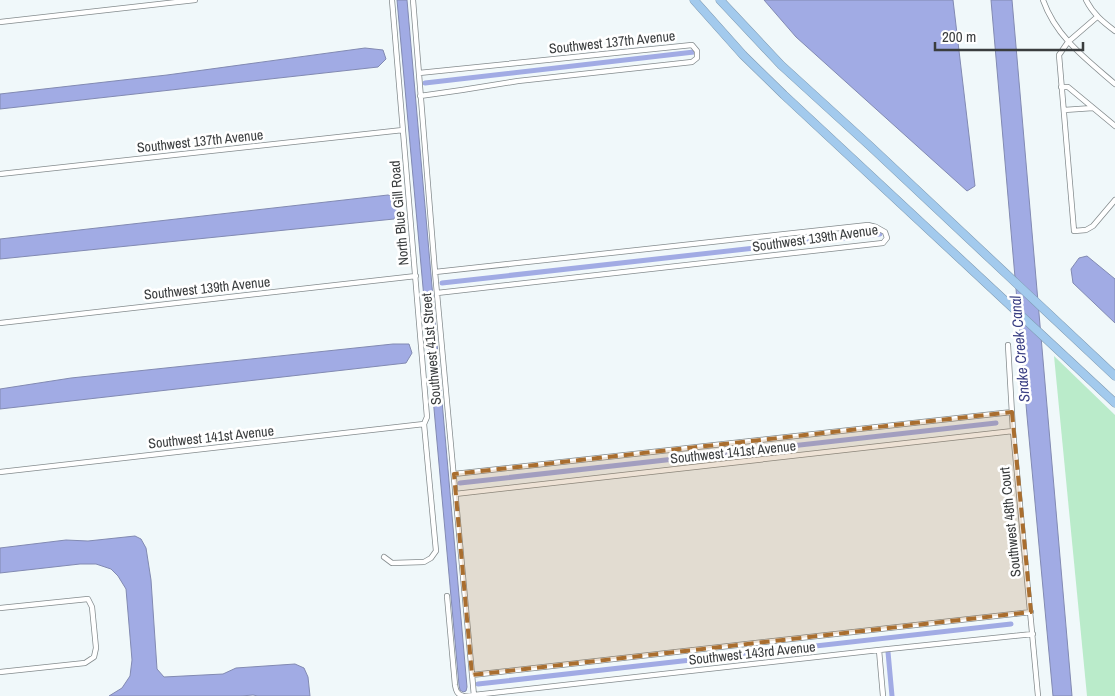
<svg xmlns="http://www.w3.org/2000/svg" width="1115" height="696" font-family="'Archivo Narrow',sans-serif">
<rect width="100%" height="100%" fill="#f0f8fa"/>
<!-- green -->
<path fill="#baebca" d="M1054 356 1115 415V696H1087Z"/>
<!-- water -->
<path fill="#a1abe4" stroke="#828ab2" d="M397 0H407L467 687 466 691 463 692 460 690 459 685Z
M764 0H953L975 186 967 191 796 37Z
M991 0H1012L1072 696H1053L1027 416Z
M365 48 383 50 386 59 378 67 0 109V94L167 75Z
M388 195 400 199 401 210 394 219 0 259V239Z
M1087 256 1115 279V323L1073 283 1071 269 1079 258Z
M393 344H409L412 353 406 363 0 409V389L71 378Z
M135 536 141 539 146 548 151 580 157 669 164 677 223 674 236 668 295 664 304 668 308 677 310 696H258L253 695 241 696H109L122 688 130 676 132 660 126 589 118 576 111 569 96 564H80L0 573V548L66 540 88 541Z"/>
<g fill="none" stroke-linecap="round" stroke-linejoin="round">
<!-- canal -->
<path stroke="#a1abe4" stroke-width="5" d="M425 83 694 52
M442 283 880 234
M460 483 996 423
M888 652 892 696
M478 684 1011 624"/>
<!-- minor casing -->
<g stroke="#848b8d" stroke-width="6">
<path id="minor" d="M413 0 435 272 474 696
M1043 0C1056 37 1086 59 1115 84
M1086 0C1093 14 1103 22 1115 31
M1097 17 1068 42 1059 55 1074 231 1086 230 1093 226 1115 200
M0 22 195 0
M419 73 692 45 697 51V58L692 62 518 81 462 90 420 96
M1061 87H1068L1115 126
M1064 110 1093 108
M0 174 403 130
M435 272 868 225 876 227 885 232 887 238 883 243 437 293
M0 323 416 276
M1008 345 1013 431 1038 696
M0 472 424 424
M454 474 1012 412
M455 494 1013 431
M384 557 392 563 424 562 431 558 436 551 424 424 427 417 392 0
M447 596 455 685C456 691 457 694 463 696
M0 608 88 599 92 607 96 648 94 657 85 663 0 672
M879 650 883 696
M472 675 1031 612
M465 696 879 650 1033 634"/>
</g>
<!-- motorway casing -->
<g stroke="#7e99b0" stroke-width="9">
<path id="motorway" d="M694 0 743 55 784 95 1115 403
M720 0 781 65 870 146 1115 376"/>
</g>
<!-- minor -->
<use href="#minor" stroke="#fff" stroke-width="4.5"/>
<!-- motorway -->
<use href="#motorway" stroke="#a3caed" stroke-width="8"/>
</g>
<!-- marked area -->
<path fill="#a96e2f" fill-opacity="0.2" stroke="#a96e2f" stroke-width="4" stroke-dasharray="10 6" stroke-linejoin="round" d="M1012 412 1031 612 472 675 454 474Z"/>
<g text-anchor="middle" stroke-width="5" stroke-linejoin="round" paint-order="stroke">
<!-- street labels -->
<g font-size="14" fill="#3a3d3e" stroke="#fff">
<text transform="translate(612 42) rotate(-6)" y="5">Southwest 137th Avenue</text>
<text transform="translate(200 141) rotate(-6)" y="5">Southwest 137th Avenue</text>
<text transform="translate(399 213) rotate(-95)" y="5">North Blue Gill Road</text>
<text transform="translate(815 238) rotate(-8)" y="5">Southwest 139th Avenue</text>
<text transform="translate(207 288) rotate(-6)" y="5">Southwest 139th Avenue</text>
<text transform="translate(431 349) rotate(-95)" y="5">Southwest 41st Street</text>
<text transform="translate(211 437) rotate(-6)" y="5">Southwest 141st Avenue</text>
<text transform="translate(733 452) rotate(-6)" y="5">Southwest 141st Avenue</text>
<text transform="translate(1010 522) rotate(-96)" y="5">Southwest 48th Court</text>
<text transform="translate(752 653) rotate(-6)" y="5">Southwest 143rd Avenue</text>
</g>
<!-- water labels -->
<g font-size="15" font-style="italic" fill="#3a3f84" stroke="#fff">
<text transform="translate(1020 349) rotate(-95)" y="5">Snake Creek Canal</text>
</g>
</g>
<!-- scale -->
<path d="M935 42v8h148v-8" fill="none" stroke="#3a3d3e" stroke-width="2.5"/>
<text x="942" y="42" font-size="15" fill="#3a3d3e" stroke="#ffffff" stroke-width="4" paint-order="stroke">200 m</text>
</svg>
